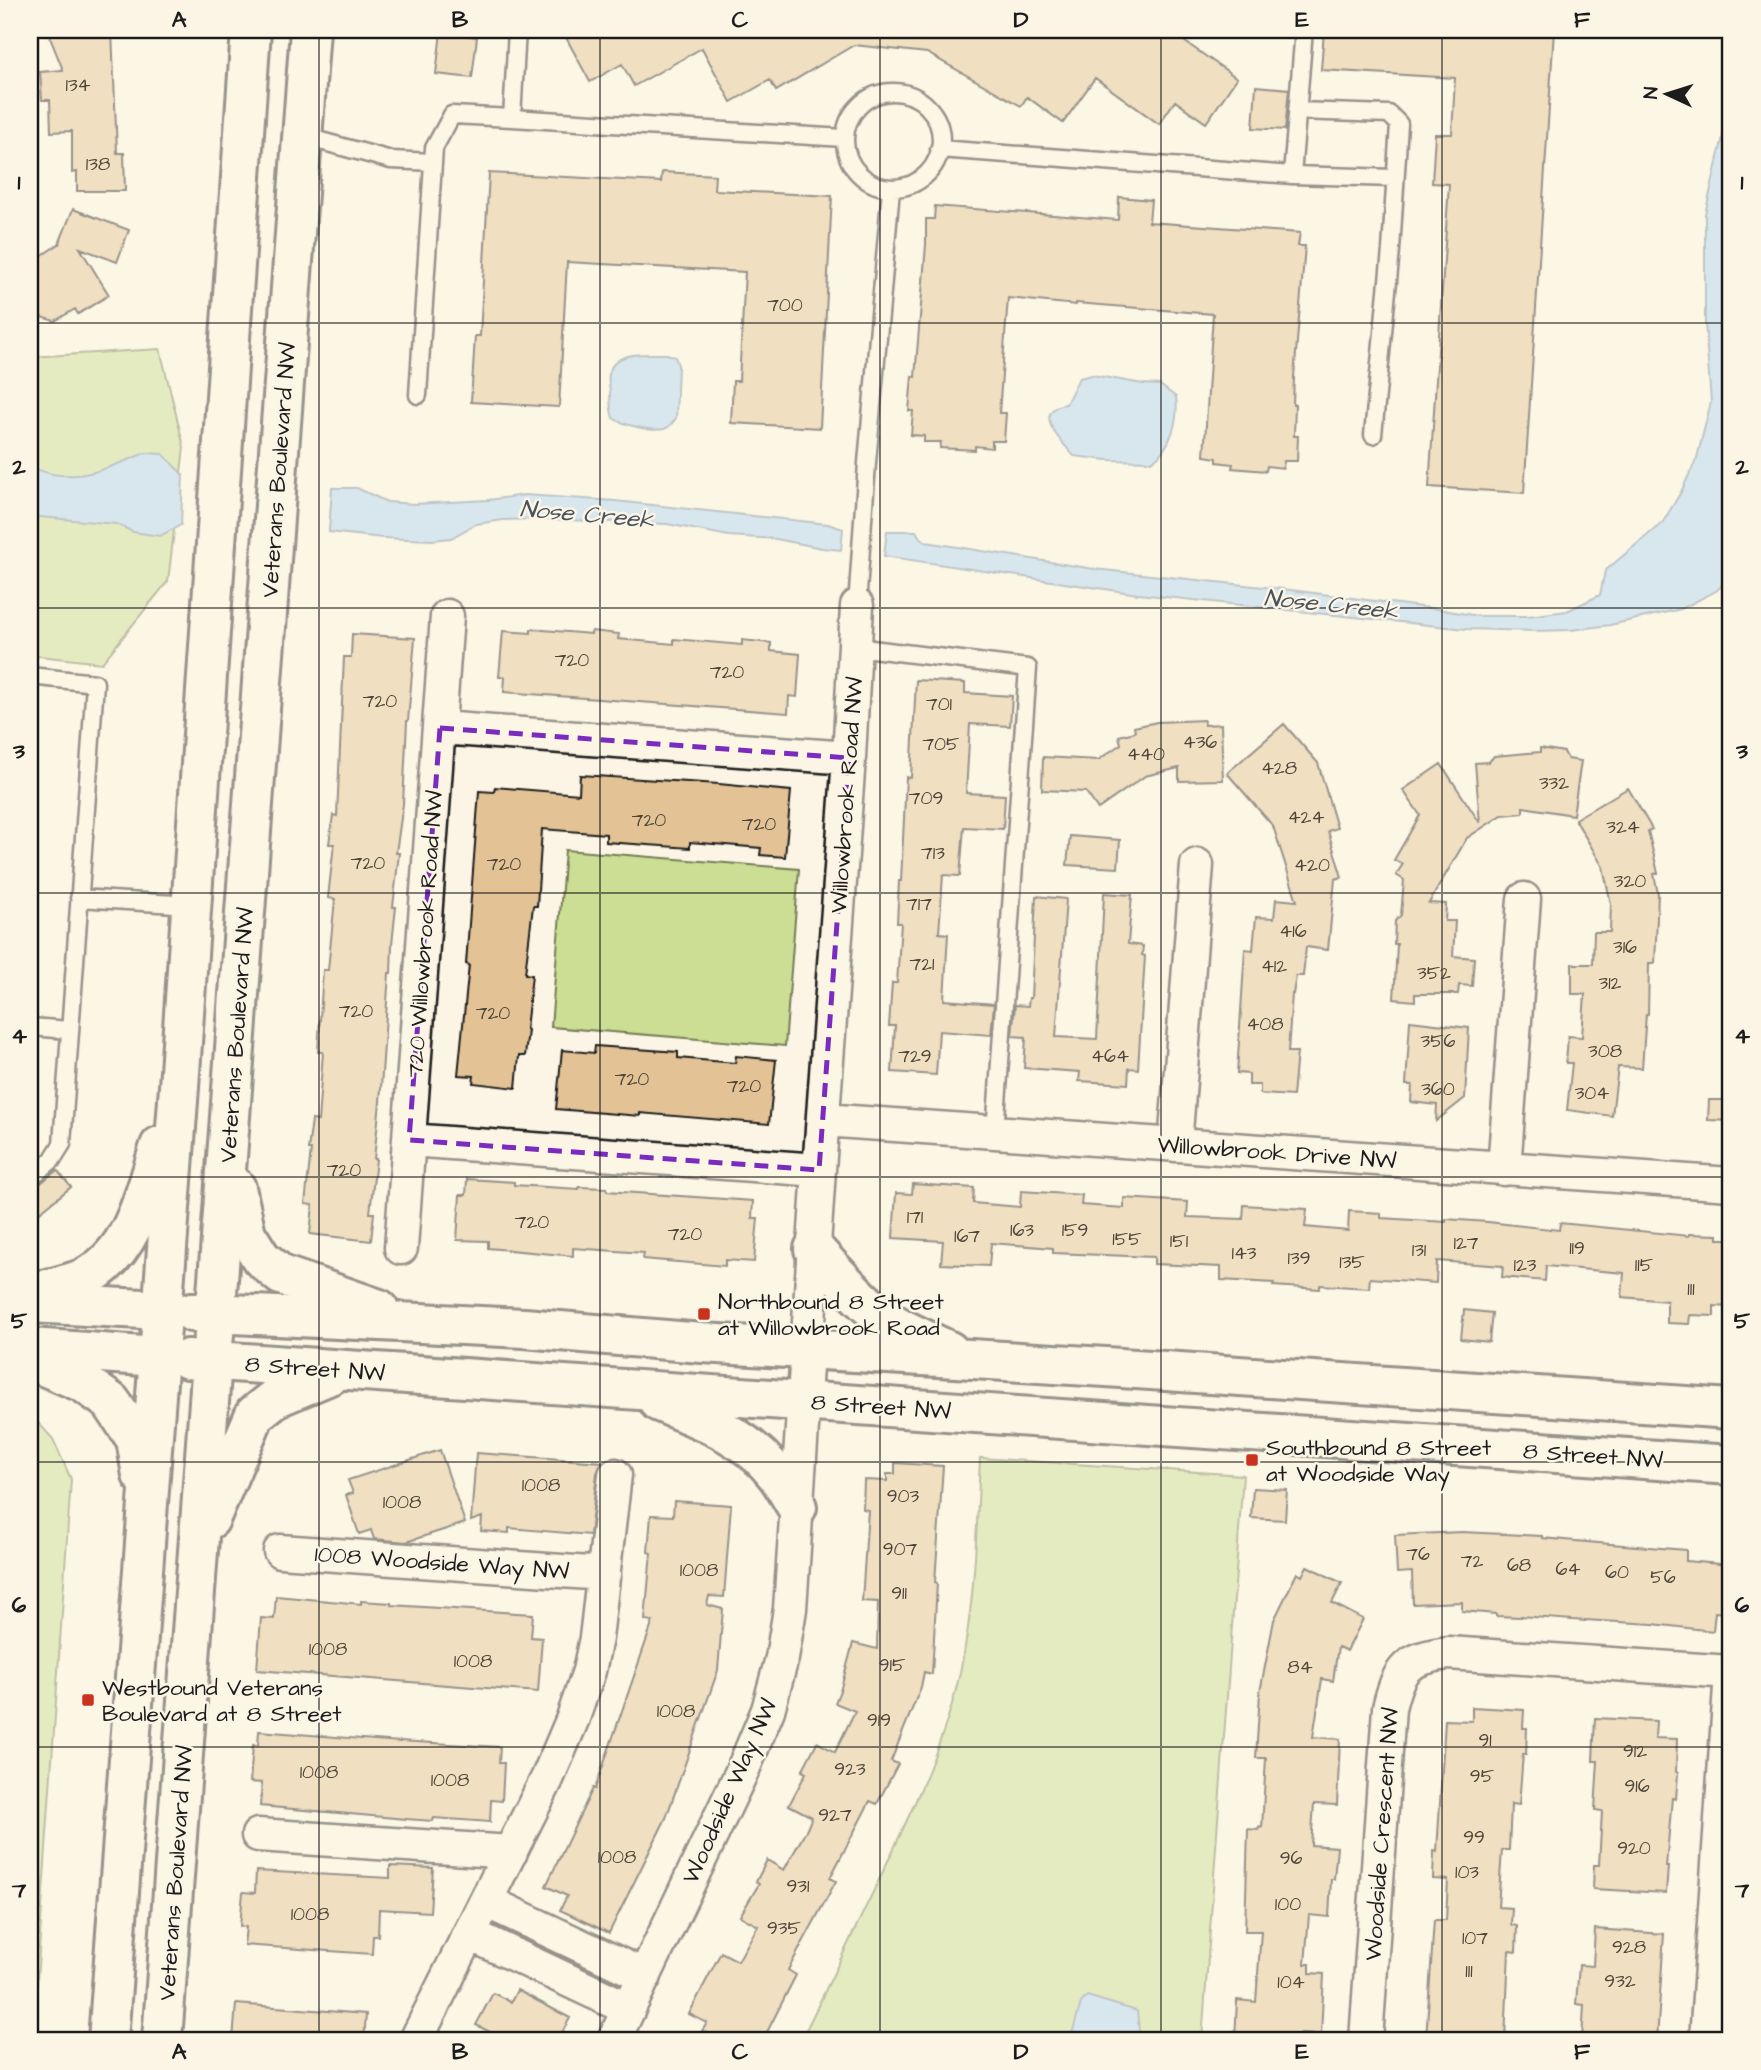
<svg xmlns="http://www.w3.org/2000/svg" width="1761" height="2070" font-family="'Architects Daughter',sans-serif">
<rect width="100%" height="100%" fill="#fcf5e5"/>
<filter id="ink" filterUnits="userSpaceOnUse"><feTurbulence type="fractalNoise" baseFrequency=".0143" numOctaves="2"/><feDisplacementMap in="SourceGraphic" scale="14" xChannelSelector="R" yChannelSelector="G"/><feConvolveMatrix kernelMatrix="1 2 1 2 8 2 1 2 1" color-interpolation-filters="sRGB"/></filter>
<g filter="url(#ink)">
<!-- green -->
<path fill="#cbde93" stroke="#747d58" stroke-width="2" d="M160 349 184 447 168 581 102 663 30 655V357Z
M565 850 799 869 785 1046 551 1027Z
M30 1414 53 1439 71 1479 33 2040H30Z
M980 1458 1243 1475 1202 2040H801C827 1988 852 1935 878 1882 904 1827 932 1770 950 1711 975 1629 976 1543 980 1458Z"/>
<!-- water -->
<path fill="#aed4f7" stroke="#748a9f" stroke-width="2" d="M1731 110V577L1716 591 1681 609 1610 625 1571 630 1535 631 1466 629 1138 594 884 556 887 531H916L919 536 926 542 1094 569 1283 589 1437 609 1478 616H1528L1567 611 1600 595 1605 571 1663 522 1681 492 1697 458 1711 402 1705 323V214L1725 128Z
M667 354 675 357 678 365 676 418C673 422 670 428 664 429 651 432 624 425 613 418 610 409 610 400 610 391 609 386 608 379 609 374 614 349 649 355 667 354Z
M1092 375 1143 384 1160 385 1176 397C1179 420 1171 447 1153 461L1107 460 1074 456C1066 446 1037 420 1055 408 1058 405 1062 405 1066 404L1079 378Z
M145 453 163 454 183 475 181 525 160 536 133 532 116 524 30 516V468C37 469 44 472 52 474 85 480 116 465 145 453Z
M332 488H357L387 502 414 504 489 500 524 495 615 501 828 524 843 529 841 550 822 548 776 539 729 536 667 524 541 519 503 520 476 524 451 538 432 540 383 538 329 532Z
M1087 1996 1137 2011 1139 2030 1137 2040H1070L1081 2003Z"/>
<!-- building -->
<path fill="#e3c396" stroke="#1c1c1c" stroke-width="2" d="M47 30H112L117 153H124L125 191H77V172L72 173V131L51 132 50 100H42L40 72 63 70Z
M562 30H1168L1237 78 1206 123 1175 101 1159 124 1095 78 1063 123 1027 97 1021 106 927 53 854 45 776 91 770 80 731 102 702 48 634 86 622 64 590 82Z
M1324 30H1554L1524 493 1429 487 1449 184 1432 183 1435 134H1452L1455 78 1321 70Z
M441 32 477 37 472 78 436 74Z
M1256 86 1289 89 1285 130 1253 128Z
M662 172 715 175 714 190 832 196 820 428 731 423 733 381H739L745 272 567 262 559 407 471 402 475 336H480L489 173 661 182Z
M1119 197 1151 200 1149 222 1300 233 1298 246H1305L1294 377 1293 405H1295L1294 436H1298L1297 461H1284L1283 468 1267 466 1266 471 1232 468 1233 464 1217 462V458L1204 456 1213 314 1076 303V305L1008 298 999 413H1006L1004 441H992V448L975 446V450L940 448 941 442H924V436L911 435 913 411H909L912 376 915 377 926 245V219H934L935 206 1118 220Z
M73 209 129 230 117 262 80 248 109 295 78 314 75 309 55 321 30 314V263L59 244Z
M531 629 591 634 592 631 619 634 618 639 674 644V639L742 645V640L771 643V651L800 654 797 697 789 696 788 713 504 692 505 677H499L503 631 531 633Z
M352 634 415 638 408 721H407L403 804 396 853H399L393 907H396L392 944 391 973H389L380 1102 374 1159H376L370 1213H374L371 1241 310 1234 313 1205 305 1204 311 1150H308L312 1120 318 1121 323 1052H318L323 970H328L335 899 328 898 334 844H329L333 815 337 816 344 657H351Z
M916 680 965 683V693L1012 696 1010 726 970 724 966 793 1005 795 1003 829 964 827 960 876 943 875 939 933 948 934 944 1000 994 1004 991 1035 939 1031 936 1075 892 1072 895 1026H889L892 983H897L901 923H897L899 881H901L906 777 911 778Z
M1204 720V725L1221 724 1223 780 1179 781V768L1145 776 1098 809 1086 792 1042 790 1043 757 1098 760 1121 744 1119 736 1135 732 1134 727 1157 722Z
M1284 724 1318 763 1337 828 1328 831 1342 877 1335 879 1328 950 1306 947 1303 976H1296L1293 994H1292L1288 1052H1297L1293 1096 1260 1094V1085H1249V1074L1237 1073 1245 949 1253 950 1256 917 1274 918 1276 899 1297 901 1273 826 1227 773Z
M1540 748 1564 752 1568 759 1581 761 1573 815 1523 807V813L1502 815 1467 838 1429 903 1446 904 1445 921H1455L1453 956 1474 958 1472 986 1459 985 1458 994H1415V1001L1394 999 1397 944H1394L1395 921 1401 915 1404 880 1396 875 1403 864 1394 860 1420 815 1403 790 1441 764 1480 823 1475 763 1489 762 1494 756 1540 752Z
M580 775 719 784 791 791 785 857 760 855 761 848 690 842V848L606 842V834L542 829 537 906H533L525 974 532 975 526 1029 528 1030 525 1056H519L516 1088 473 1083 474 1076 458 1075 469 965 466 964 479 791 494 792 495 787 579 794Z
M1628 788 1652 829 1648 831 1658 873 1654 874 1658 894 1655 963H1649L1648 1014H1646L1642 1068 1618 1067 1612 1116 1567 1110 1572 1063H1566L1568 1036 1582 1037 1585 994H1572V964H1593L1594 932H1610L1611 904 1603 867 1575 819Z
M1070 836 1120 840 1118 868 1067 865Z
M1104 893 1132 895 1128 944 1143 946 1142 955 1145 956 1138 1069 1129 1068 1128 1084 1079 1081 1080 1072 1024 1068 1026 1037 1012 1036 1015 1005 1028 1006 1029 998H1031L1036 896 1066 899 1056 1037 1097 1039Z
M1410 1021 1469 1028 1465 1098 1436 1121 1437 1105 1411 1102 1412 1085H1406Z
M595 1046 678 1052V1058L735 1063 736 1056 776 1060 769 1124 640 1113V1116L556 1109 562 1050 594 1053Z
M1709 1100H1731V1121L1708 1120Z
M57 1170 71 1187 30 1220V1188L37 1186Z
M467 1179 514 1182V1185L579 1189V1187L607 1188V1191L753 1201 752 1218H758L754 1262 725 1260V1266L643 1259 644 1253 573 1248V1256L488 1248V1241L457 1240 460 1195H466Z
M913 1184 974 1188 973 1203 1020 1207 1021 1191 1082 1195 1081 1205 1124 1208V1198L1188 1202 1187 1217 1243 1219 1244 1205 1307 1209 1305 1227 1348 1231 1349 1211 1381 1213V1218L1446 1222V1219L1488 1222 1559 1230 1560 1223 1689 1236V1234L1718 1235V1239H1731V1307L1714 1306V1316L1690 1315 1689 1324 1667 1323V1301L1622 1297 1624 1273 1546 1266 1545 1281 1502 1277 1503 1266 1437 1261 1436 1283 1370 1278 1369 1288 1320 1285V1289L1273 1286 1274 1283 1221 1280V1267L1154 1264V1257L1053 1253V1248L991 1243 989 1266 941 1264 943 1241 893 1238 896 1193 912 1194Z
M1464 1310 1492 1313 1489 1342 1461 1339Z
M440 1450 465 1523 406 1542 374 1539 371 1530 359 1534 346 1495 353 1493 348 1480Z
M476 1453 603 1462 597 1473 590 1535 509 1528V1533L481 1531 482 1517 471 1521Z
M895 1463 943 1466 935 1582 937 1583 932 1674 924 1672 921 1687 891 1761 898 1764 877 1804 870 1801 830 1878 836 1881 788 1970 796 1975 763 2040H705L709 2034 702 2031 707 2023 689 2014 721 1952 738 1961 758 1926 740 1916 759 1884 756 1882 767 1860 784 1870 807 1829 812 1817 789 1805 806 1773 802 1771 817 1742 835 1752 855 1711 835 1703 841 1688 853 1643 877 1649 878 1602 862 1601 868 1510 863 1509 864 1480 887 1481V1474H895Z
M1253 1488 1287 1490 1285 1520 1251 1518Z
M674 1501 731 1505 724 1597 709 1596 707 1605 723 1609 718 1670 666 1818 609 1933 560 1910 567 1896 546 1886 593 1788 595 1789 653 1621 645 1620 651 1553 648 1552 651 1515 673 1516Z
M1462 1532 1542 1536V1538L1598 1543 1686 1550V1561L1731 1565 1730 1613 1715 1612 1713 1631 1653 1624 1585 1620V1621L1521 1616V1617L1496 1616V1614L1462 1611V1602L1413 1604 1412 1572 1397 1573 1395 1535Z
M1307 1566 1342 1583 1332 1603 1363 1619 1347 1651 1338 1647 1333 1681 1322 1679 1313 1737 1340 1739 1337 1805 1314 1804 1311 1845 1337 1847 1334 1879H1331L1329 1917 1309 1915 1305 1964H1310V1973L1324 1974 1321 2035 1300 2034V2040H1235L1237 2000 1256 2002 1261 1931H1245L1248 1829 1258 1830 1259 1827 1262 1828 1266 1758H1256L1260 1692 1274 1620 1297 1573 1302 1576Z
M276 1596 361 1604V1601L391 1603V1605L533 1614 531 1637 542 1638 538 1692 257 1670 261 1618 274 1619Z
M1472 1707 1524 1710 1523 1728H1527L1526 1754H1523L1519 1805 1511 1804 1509 1850H1502L1498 1907 1512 1908 1511 1925 1517 1926 1516 1952 1509 1951 1505 2040H1426L1434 1920H1446L1448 1880 1433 1879 1434 1851 1437 1852 1445 1720 1472 1721Z
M1595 1718 1656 1721 1655 1738 1677 1739 1676 1772 1678 1773 1676 1799 1672 1798 1666 1867H1668L1666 1893 1593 1889 1594 1865H1599L1602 1811 1595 1810 1598 1761H1593Z
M259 1731 400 1742V1741L500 1747 499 1763H504L502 1801 491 1800 490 1822 434 1818 433 1821 406 1819 260 1806 262 1783 250 1782 253 1745H258Z
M390 1866 433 1868 430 1912 379 1909 378 1936H373L372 1954 244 1945 246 1927 240 1926 243 1892 255 1893 256 1871 390 1878Z
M1595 1929 1664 1934 1657 2040H1582L1584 2005 1576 2004 1579 1965 1593 1966Z
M517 1990 570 2018 558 2040H491L494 2034 476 2025 493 1993 511 2002Z
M236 2004 366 2014 364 2040H233Z"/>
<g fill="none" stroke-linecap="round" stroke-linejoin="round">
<!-- service casing -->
<g stroke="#1c1c1c" stroke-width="21">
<path id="service" d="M517 30 512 118 844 138
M845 140a48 48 0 1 1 96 0a48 48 0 1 1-96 0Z
M1297 111 1389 114 1399 124 1391 250 1373 435
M302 136 391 160 433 162
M939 149 1292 175 1395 178
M1292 175 1304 30
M418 395 434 148 452 115 512 118
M857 606 867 463 891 189
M855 647 1028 668 995 1132
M30 676 95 683 62 1144 52 1160 30 1178
M79 898 191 905
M30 1027 70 1030"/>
</g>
<!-- minor casing -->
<g stroke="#1c1c1c" stroke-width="37">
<path id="minor" d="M440 728 849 758
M823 1120 1731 1184
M409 1140 819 1170
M1175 1145 1197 865
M1504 1169 1524 899
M401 1248 447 616
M280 1551 604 1574
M258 1835 511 1852
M486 1901 645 1976
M470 1934 629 2009
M416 2040 547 1779 573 1718 589 1671 596 1638 615 1475
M614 2040 744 1767 768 1710 782 1658 790 1609 819 1170 849 758 857 606
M1366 2040 1389 1708C1399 1667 1406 1659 1448 1653L1731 1672
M1706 2040 1731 1672"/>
</g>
<!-- tertiary casing -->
<g stroke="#1c1c1c" stroke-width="44">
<path id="tertiary" d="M30 1303 162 1310
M30 1348 158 1357"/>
</g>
<!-- secondary casing -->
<g stroke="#1c1c1c" stroke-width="44">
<path id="secondary" d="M236 1188 246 1234 261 1258 281 1275 379 1309
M814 1249C833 1270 853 1293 876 1312 897 1329 925 1339 949 1351
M30 1293C46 1289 74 1284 88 1276 134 1251 145 1192 160 1146
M192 1312 524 1328 702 1343 1106 1367 1731 1409
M188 1359 1731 1465
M30 1360 84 1383 111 1402 136 1439 142 1475
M659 1402C702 1420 746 1435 776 1474 784 1484 790 1496 797 1507
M210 1519 255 1414 275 1398 332 1374
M108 2040 179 1087 251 30
M162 2040 310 30"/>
</g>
<!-- service -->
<use href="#service" stroke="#fcf5e5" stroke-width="16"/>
<!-- minor -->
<use href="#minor" stroke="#fcf5e5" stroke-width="32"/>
<!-- tertiary -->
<use href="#tertiary" stroke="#fcf5e5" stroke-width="38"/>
<!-- secondary -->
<use href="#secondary" stroke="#fcf5e5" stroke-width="38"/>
</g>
</g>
<!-- marked area -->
<path d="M0 0H1761V2070H0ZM440 728 849 758 819 1170 409 1140Z" fill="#fcf5e5" fill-opacity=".55" fill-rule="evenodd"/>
<path fill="none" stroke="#7b2cbf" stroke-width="5" stroke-dasharray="14 9" stroke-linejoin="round" d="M440 728 849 758 819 1170 409 1140Z"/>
<!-- grid -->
<path fill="none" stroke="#1c1c1c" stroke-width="2" stroke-opacity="0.55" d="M319 30V2040M600 30V2040M880 30V2040M1161 30V2040M1442 30V2040M30 323H1731M30 608H1731M30 893H1731M30 1177H1731M30 1462H1731M30 1747H1731"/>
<!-- markers -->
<g fill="#c8321e" stroke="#fcf5e5" stroke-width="2.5">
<rect x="697" y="1307" width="14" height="14" rx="3.5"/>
<rect x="1245" y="1453" width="14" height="14" rx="3.5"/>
<rect x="81" y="1693" width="14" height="14" rx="3.5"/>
</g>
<g text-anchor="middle" stroke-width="5" stroke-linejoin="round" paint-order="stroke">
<!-- number labels -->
<g font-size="19" fill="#4e463a">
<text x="78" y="91">134</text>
<text x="98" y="170">138</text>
<text x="785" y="311">700</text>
<text x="572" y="666">720</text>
<text x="727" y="678">720</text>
<text x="380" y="707">720</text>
<text x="939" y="710">701</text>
<text x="1200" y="748">436</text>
<text x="941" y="750">705</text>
<text x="1146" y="760">440</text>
<text x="1279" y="774">428</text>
<text x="1554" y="789">332</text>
<text x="926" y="804">709</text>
<text x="1306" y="823">424</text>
<text x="649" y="826">720</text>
<text x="759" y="830">720</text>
<text x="1623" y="833">324</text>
<text x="933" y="859">713</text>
<text x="368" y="869">720</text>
<text x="504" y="870">720</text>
<text x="1312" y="871">420</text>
<text x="1630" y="887">320</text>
<text x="919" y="910">717</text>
<text x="1293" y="937">416</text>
<text x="1625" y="953">316</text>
<text x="922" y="970">721</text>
<text x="1274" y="972">412</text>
<text x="1434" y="979">352</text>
<text x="1610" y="989">312</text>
<text x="356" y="1017">720</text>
<text x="493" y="1019">720</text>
<text x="1265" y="1030">408</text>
<text x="1438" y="1047">356</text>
<text x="1605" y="1057">308</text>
<text x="915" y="1062">729</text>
<text x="1110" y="1062">464</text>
<text x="632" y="1085">720</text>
<text x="744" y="1092">720</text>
<text x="1438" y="1095">360</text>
<text x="1592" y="1099">304</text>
<text x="344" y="1176">720</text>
<text x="915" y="1223">171</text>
<text x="532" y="1228">720</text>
<text x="1022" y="1236">163</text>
<text x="1075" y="1236">159</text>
<text x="685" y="1240">720</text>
<text x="967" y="1242">167</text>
<text x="1127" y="1245">155</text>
<text x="1179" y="1247">151</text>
<text x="1466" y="1249">127</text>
<text x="1577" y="1254">119</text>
<text x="1419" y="1256">131</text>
<text x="1244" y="1259">143</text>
<text x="1299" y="1264">139</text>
<text x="1352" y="1268">135</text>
<text x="1525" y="1271">123</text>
<text x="1644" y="1271">115</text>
<text x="1691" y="1295">111</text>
<text x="541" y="1491">1008</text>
<text x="903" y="1502">903</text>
<text x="402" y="1508">1008</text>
<text x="900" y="1555">907</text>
<text x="1418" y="1560">76</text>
<text x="1472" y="1567">72</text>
<text x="1519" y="1571">68</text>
<text x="1568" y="1575">64</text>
<text x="699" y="1576">1008</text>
<text x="1617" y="1578">60</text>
<text x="1663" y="1583">56</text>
<text x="899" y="1599">911</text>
<text x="328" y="1655">1008</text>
<text x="473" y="1667">1008</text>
<text x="892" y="1671">915</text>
<text x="1300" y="1673">84</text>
<text x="676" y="1717">1008</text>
<text x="879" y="1726">919</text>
<text x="1485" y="1746">91</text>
<text x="1635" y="1757">912</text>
<text x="850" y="1775">923</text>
<text x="319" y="1778">1008</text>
<text x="1482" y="1782">95</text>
<text x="450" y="1786">1008</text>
<text x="1637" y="1792">916</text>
<text x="835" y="1821">927</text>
<text x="1474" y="1843">99</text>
<text x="1634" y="1854">920</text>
<text x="617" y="1863">1008</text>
<text x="1291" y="1864">96</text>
<text x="1467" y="1878">103</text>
<text x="798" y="1892">931</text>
<text x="1288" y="1910">100</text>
<text x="310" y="1920">1008</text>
<text x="784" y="1934">935</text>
<text x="1475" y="1944">107</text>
<text x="1629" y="1953">928</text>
<text x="1469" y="1977">111</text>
<text x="1620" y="1987">932</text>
<text x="1291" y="1988">104</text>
</g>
<!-- street labels -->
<g font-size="23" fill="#1c1c1c" stroke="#fcf5e5">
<text transform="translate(278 470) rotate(-86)" y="8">Veterans Boulevard NW</text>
<text transform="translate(846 795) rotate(-86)" y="8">Willowbrook Road NW</text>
<text transform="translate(424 934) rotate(-86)" y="8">720 Willowbrook Road NW</text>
<text transform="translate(236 1035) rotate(-86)" y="8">Veterans Boulevard NW</text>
<text transform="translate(1277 1152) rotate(4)" y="8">Willowbrook Drive NW</text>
<text transform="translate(315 1368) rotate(4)" y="8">8 Street NW</text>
<text transform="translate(881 1406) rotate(4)" y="8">8 Street NW</text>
<text transform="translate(1593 1455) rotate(4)" y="8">8 Street NW</text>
<text transform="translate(442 1562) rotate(4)" y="8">1008 Woodside Way NW</text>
<text transform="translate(729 1791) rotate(-66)" y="8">Woodside Way NW</text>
<text transform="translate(1381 1834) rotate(-86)" y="8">Woodside Crescent NW</text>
<text transform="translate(175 1873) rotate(-86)" y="8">Veterans Boulevard NW</text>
</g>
<!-- poi labels -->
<g font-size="23" fill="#1c1c1c" stroke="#fcf5e5" text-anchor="start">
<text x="718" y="1309">Northbound 8 Street<tspan x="718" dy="26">at Willowbrook Road</tspan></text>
<text x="1266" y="1455">Southbound 8 Street<tspan x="1266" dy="26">at Woodside Way</tspan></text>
<text x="102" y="1695">Westbound Veterans<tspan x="102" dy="26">Boulevard at 8 Street</tspan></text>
</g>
<!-- water labels -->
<g font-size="24" font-style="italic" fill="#48535e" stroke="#fcf5e5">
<text transform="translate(587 514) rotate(5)" y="8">Nose Creek</text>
<text transform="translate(1331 604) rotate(6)" y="8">Nose Creek</text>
</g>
</g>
<!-- margin -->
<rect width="1761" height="2070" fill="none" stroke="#fcf5e5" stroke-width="77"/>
<!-- north arrow -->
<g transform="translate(1667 94) rotate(274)" stroke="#fcf5e5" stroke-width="5" paint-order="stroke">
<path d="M0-5L12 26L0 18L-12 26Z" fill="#1c1c1c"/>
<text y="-10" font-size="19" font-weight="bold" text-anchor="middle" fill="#1c1c1c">N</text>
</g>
<rect x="38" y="38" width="1684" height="1994" fill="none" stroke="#1c1c1c" stroke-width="2.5"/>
<g font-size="23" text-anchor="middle" font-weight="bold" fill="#1c1c1c">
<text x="179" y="27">A</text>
<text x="460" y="27">B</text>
<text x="740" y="27">C</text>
<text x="1021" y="27">D</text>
<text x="1302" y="27">E</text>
<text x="1582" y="27">F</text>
<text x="19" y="189">1</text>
<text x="1742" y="189">1</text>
<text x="19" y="474">2</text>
<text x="1742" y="474">2</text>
<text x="19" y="758">3</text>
<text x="1742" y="758">3</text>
<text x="19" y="1043">4</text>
<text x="1742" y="1043">4</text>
<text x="19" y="1328">5</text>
<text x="1742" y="1328">5</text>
<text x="19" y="1612">6</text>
<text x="1742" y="1612">6</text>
<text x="19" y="1897">7</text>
<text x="1742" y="1897">7</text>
<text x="179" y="2059">A</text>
<text x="460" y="2059">B</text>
<text x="740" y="2059">C</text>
<text x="1021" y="2059">D</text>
<text x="1302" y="2059">E</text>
<text x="1582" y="2059">F</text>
</g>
</svg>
